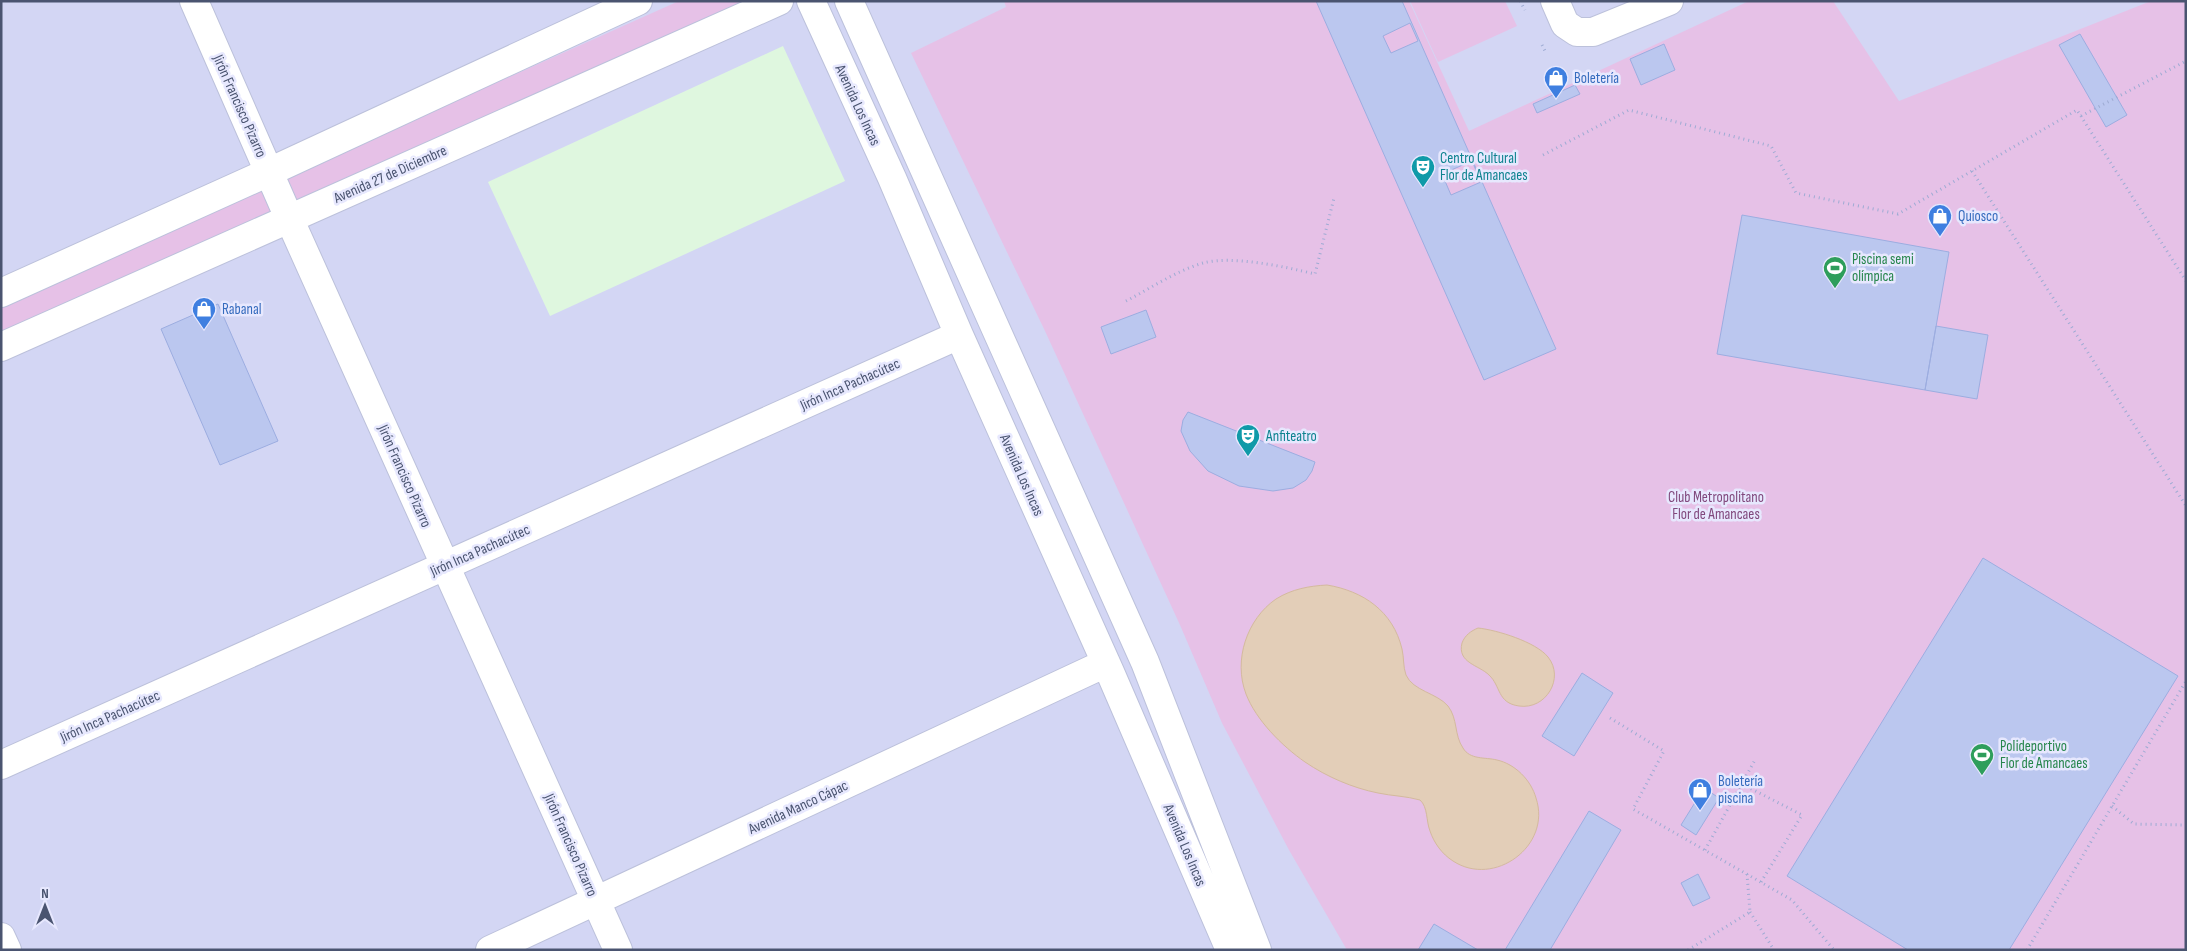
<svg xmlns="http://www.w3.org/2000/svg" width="2187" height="951" font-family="'Sofia Sans Condensed',sans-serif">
<rect width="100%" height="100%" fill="#e2e2fb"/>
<!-- residential -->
<path fill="#d3d6f4" d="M1 1H2186V950H1Z"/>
<!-- education -->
<path fill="#dff7df" d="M783 46 845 181 550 316 488 182Z"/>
<!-- green -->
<path fill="#e6c1e7" d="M679 1H748L294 204 283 178Z
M1004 1H1409L1469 131 1749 1H1833L1899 101 2151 1H2186V950H1347L1289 850 1222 723 1180 625 1045 331 911 53 1006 7Z
M1410 1H1505L1517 26 1438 62Z
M267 186 278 210 1 334V305Z"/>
<!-- water -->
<path fill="#e3ceb8" stroke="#d4ba9e" d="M1327 585C1363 591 1393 611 1402 649 1404 657 1403 667 1406 675 1413 691 1437 693 1448 706 1458 719 1454 735 1463 748 1470 760 1485 757 1497 760 1515 764 1531 780 1536 798 1552 846 1494 888 1453 861 1442 854 1434 843 1430 831 1426 821 1428 807 1420 800 1406 796 1392 796 1378 793 1353 788 1327 777 1305 762 1282 746 1256 720 1246 694 1233 660 1247 619 1276 599 1292 589 1309 586 1327 585Z
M1478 628C1497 630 1536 642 1548 657 1565 678 1546 710 1519 706 1497 703 1501 686 1489 675 1479 665 1457 663 1462 643 1465 635 1471 631 1478 628Z"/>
<!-- building -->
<path fill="#bbc7ef" stroke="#9cade0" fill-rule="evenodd" d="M1316 1H1402L1556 349 1484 380ZM1410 23 1418 41 1391 53 1383 36ZM1472 161 1481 182 1451 195 1442 174Z
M2080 34 2127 115 2106 127 2059 45Z
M1664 44 1675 70 1641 85 1630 59Z
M1575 85 1580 94 1537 113 1533 104Z
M1742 215 1949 252 1925 390 1717 354Z
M218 304 278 441 220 465 161 329Z
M1146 310 1156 337 1111 354 1101 327Z
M1936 326 1988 335 1977 399 1925 390Z
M1188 412 1315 462 1312 471 1306 480 1293 488 1273 491 1239 486 1208 471 1190 451 1181 431 1183 420Z
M1983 558 2178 676 2009 950H1908L1787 876Z
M1582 673 1613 693 1574 756 1542 736Z
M1704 788 1719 798 1696 835 1681 825Z
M1589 811 1621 830 1550 950H1505Z
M1698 874 1710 898 1693 906 1681 883Z
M1434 924 1478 950H1418Z"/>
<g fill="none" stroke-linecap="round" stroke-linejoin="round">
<!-- minor casing -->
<g stroke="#bcc1db" stroke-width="30">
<path id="minor" d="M194 1 289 218 618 950
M811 1 892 178 959 335 1110 672 1230 950
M849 1 1145 662 1257 950
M1555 1 1565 24 1577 32H1593L1669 1
M1 293 269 172 638 1
M1 347 779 1
M1 765 959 335
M1 937 7 950
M490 950 1106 663"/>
</g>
<!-- path -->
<path stroke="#9eabd3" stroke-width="3" stroke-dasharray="1 4" stroke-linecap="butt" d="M1520 1 1525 10
M1542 45 1546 53
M2081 116 2186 61
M1543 155 1629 110 1771 146 1796 193 1898 214 2077 110 2186 281
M1972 171 2186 506
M1126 301C1151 288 1176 271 1203 263 1232 255 1286 267 1315 274L1334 198
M1610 718 1664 751 1633 809 1792 900 1834 950
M1742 784 1802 815 1761 882
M2112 806 2134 824 2186 825
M1705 850 1755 760
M1750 912 1774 950
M1688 950 1750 912 1747 874
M2027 950 2186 681"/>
<!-- minor -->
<use href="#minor" stroke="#fff" stroke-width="28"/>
</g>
<!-- icons -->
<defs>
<g id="shop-pin" transform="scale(1.25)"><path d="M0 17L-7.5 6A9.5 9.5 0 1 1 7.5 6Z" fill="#3f7fe0" stroke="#e7e8fe"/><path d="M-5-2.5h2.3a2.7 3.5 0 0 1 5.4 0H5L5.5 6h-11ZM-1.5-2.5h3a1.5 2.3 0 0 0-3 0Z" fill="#fff"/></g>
<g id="theatre-pin" transform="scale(1.25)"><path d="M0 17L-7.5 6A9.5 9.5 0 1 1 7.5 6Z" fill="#0f9aa8" stroke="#e7e8fe"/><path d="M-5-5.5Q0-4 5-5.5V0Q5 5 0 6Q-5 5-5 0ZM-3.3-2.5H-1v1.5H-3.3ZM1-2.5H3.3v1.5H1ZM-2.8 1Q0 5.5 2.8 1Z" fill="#fff"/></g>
<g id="stadium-pin" transform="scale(1.25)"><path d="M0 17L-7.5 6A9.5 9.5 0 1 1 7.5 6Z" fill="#2e9e5b" stroke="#e7e8fe"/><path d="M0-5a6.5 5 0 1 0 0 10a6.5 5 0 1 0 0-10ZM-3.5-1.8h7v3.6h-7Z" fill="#fff"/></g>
</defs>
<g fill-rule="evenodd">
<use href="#shop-pin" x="1556" y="78"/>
<use href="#theatre-pin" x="1423" y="167"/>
<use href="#shop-pin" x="1940" y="216"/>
<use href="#stadium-pin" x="1835" y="268"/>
<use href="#shop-pin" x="204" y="309"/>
<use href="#theatre-pin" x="1248" y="436"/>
<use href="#stadium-pin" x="1982" y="755"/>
<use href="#shop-pin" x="1700" y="790"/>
</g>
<g text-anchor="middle" stroke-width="5" stroke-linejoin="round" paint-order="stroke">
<!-- shop labels -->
<g font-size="15" fill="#366cbe" stroke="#e7e8fe" text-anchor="start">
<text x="1574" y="83">Boletería</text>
<text x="1958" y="221">Quiosco</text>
<text x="222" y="314">Rabanal</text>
<text x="1718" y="786">Boletería<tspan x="1718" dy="17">piscina</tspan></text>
</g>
<!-- street labels -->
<g font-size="15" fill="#4a5470" stroke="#e7e8fe">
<text transform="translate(858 105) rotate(65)" y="5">Avenida Los Incas</text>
<text transform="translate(240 106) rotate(66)" y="5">Jirón Francisco Pizarro</text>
<text transform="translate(390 174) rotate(-24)" y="5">Avenida 27 de Diciembre</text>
<text transform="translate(850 384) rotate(-24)" y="5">Jirón Inca Pachacútec</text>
<text transform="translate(1022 475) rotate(66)" y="5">Avenida Los Incas</text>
<text transform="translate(405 476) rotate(66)" y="5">Jirón Francisco Pizarro</text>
<text transform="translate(480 550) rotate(-24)" y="5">Jirón Inca Pachacútec</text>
<text transform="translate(110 716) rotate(-24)" y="5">Jirón Inca Pachacútec</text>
<text transform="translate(798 807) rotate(-25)" y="5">Avenida Manco Cápac</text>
<text transform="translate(571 845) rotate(66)" y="5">Jirón Francisco Pizarro</text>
<text transform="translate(1185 845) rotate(67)" y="5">Avenida Los Incas</text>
</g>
<!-- culture labels -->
<g font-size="15" fill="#0d838f" stroke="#e7e8fe" text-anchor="start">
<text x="1440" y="163">Centro Cultural<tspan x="1440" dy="17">Flor de Amancaes</tspan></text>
<text x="1266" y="441">Anfiteatro</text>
</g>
<!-- leisure labels -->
<g font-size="15" fill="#27864d" stroke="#e7e8fe" text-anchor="start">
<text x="1852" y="264">Piscina semi<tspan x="1852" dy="17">olímpica</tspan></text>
<text x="2000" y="751">Polideportivo<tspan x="2000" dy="17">Flor de Amancaes</tspan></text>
</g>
<!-- park labels -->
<g font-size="15" fill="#81487d" stroke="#e7e8fe">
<text x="1716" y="502">Club Metropolitano<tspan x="1716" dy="17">Flor de Amancaes</tspan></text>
</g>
</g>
<!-- border -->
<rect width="2187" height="951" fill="none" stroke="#4a5470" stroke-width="5"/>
<!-- north arrow -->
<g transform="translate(45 906)" stroke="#e7e8fe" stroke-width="4" paint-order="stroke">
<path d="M0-4L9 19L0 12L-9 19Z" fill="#4a5470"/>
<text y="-8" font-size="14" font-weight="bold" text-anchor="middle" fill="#4a5470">N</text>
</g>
</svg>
